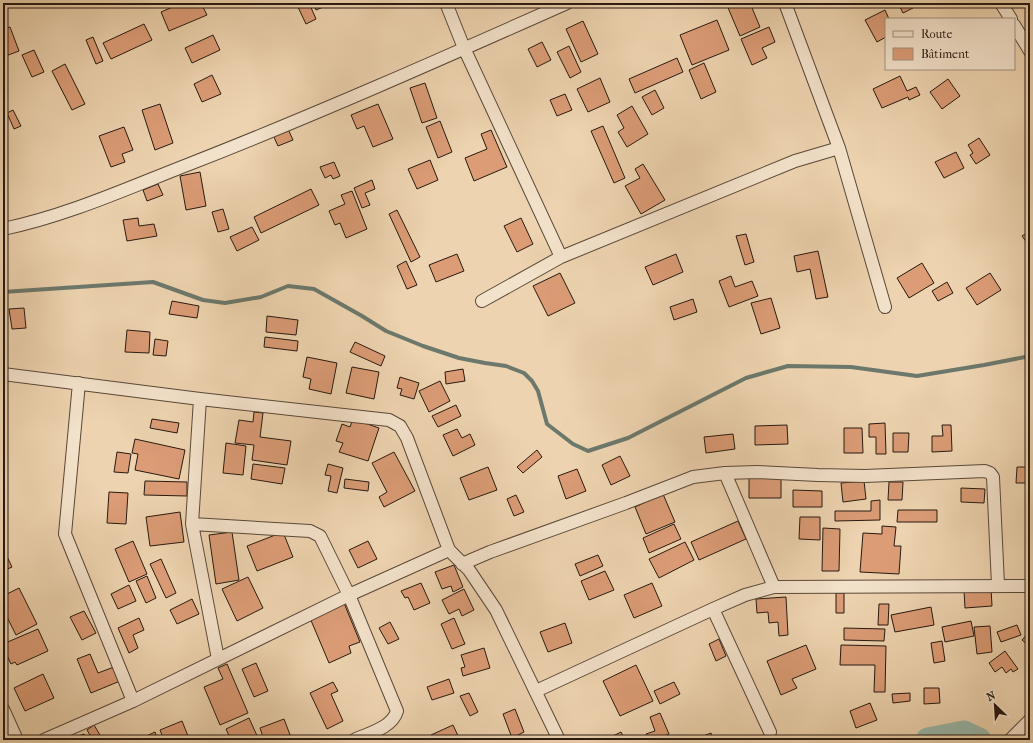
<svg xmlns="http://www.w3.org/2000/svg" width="1033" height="743" font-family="'IM FELL French Canon',serif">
<rect width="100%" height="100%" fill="#edd3af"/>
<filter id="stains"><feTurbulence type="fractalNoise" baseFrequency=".005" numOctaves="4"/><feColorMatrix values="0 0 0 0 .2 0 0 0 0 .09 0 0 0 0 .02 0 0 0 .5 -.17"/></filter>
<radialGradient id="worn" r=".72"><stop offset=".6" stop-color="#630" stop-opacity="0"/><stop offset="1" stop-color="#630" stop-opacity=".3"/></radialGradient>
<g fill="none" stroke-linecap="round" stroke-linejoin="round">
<!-- stream -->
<path stroke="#6c786c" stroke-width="4" d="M3 292 153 282 203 300 225 303 261 297 288 286 314 289 362 316 386 331 423 346 459 358 485 363 506 366 524 373 532 381 538 391 547 424 573 444 588 451 628 438 746 378 788 366 851 367 917 376 984 365 1030 356"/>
<!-- river -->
<path stroke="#99b8aa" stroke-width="25" d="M928 740 964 733 979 740"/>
</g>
<!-- building -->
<path fill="#db9c76" stroke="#281910" d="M182 3H201L207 15 169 31 161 12Z
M296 3H309L316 19 306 24Z
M313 3H333L316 10Z
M726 3H750L760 27 740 36Z
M898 3H911L913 8 903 13Z
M885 10 889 19H886V37L877 42 865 20Z
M717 20 729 50 692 65 680 35Z
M583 21 598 54 581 62 566 29Z
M144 24 152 40 111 59 103 43Z
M10 27 19 51 3 57V29Z
M769 27 775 42 762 48 767 58 752 65 741 39Z
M213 35 220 50 192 63 185 48Z
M93 37 103 61 96 64 86 40Z
M542 42 551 60 537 67 528 49Z
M569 46 581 72 570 78 557 52Z
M34 50 44 72 32 77 22 55Z
M677 58 683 72 635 93 629 79Z
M704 63 716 92 701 99 689 70Z
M65 64 85 104 72 110 52 71Z
M212 75 221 94 202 102 194 84Z
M900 76 907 91 916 87 920 95 909 100 908 97 882 108 873 89Z
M600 78 610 102 588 112 577 89Z
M948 79 960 96 942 109 930 92Z
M425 83 437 118 422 123 410 88Z
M655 90 664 108 652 115 642 97Z
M565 94 572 110 557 116 550 100Z
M160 104 173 143 155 150 142 110Z
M378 104 393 139 373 147 364 126 357 129 351 115Z
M632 106 648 134 627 147 618 132 624 128 617 115Z
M13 110 21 126 14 129 7 113Z
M440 121 452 152 438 158 426 127Z
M603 126 625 178 614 183 591 131Z
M124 127 133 150 122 154 125 162 111 167 99 136Z
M288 129 293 140 278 146 273 135Z
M491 130 507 167 474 181 465 158 487 149 481 134Z
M979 138 990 155 976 164 970 155 973 153 968 145Z
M956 152 964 168 944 178 935 162Z
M430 160 438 180 417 189 408 169Z
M334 162 340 176 333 179 331 175 325 178 320 167Z
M643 164 665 200 641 214 625 186 640 178 635 169Z
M200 172 206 206 186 210 180 176Z
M372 180 375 189 365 193 370 205 362 208 354 188Z
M158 184 163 195 147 201 143 190Z
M311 189 319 205 261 233 254 217Z
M352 191 367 229 346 238 340 223 335 225 329 211 345 204 341 195Z
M223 209 229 229 218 232 212 212Z
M397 210 420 257 411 262 389 214Z
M138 218 139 226 154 224 157 236 127 241 123 220Z
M521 218 533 244 517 252 504 226Z
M252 227 259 240 237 251 230 237Z
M1030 231V247L1022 236Z
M746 234 754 262 745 265 736 236Z
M818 251 828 297 816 299 810 269 797 272 794 256Z
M457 254 464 271 436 282 429 265Z
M676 254 683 272 653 285 645 267Z
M406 261 417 285 407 289 397 266Z
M922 263 934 283 909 298 897 278Z
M560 273 575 303 548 316 533 286Z
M990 273 1001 290 977 305 966 288Z
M731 276 735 287 752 281 758 296 729 307 719 281Z
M947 282 953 293 938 301 932 291Z
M771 298 780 328 761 334 751 303Z
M693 299 697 312 674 320 670 307Z
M172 301 199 306 197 318 169 314Z
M24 308 26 328 12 329 9 309Z
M267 316 298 320 296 335 266 332Z
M127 330 150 332 149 353 125 352Z
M265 337 298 341 297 351 264 347Z
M155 339 168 341 166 356 153 355Z
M355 342 385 356 381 366 350 352Z
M307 357 337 363 331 394 309 389 311 379 303 377Z
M352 367 379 372 374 399 346 393Z
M463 369 465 381 446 384 445 372Z
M400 377 419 383 414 399 400 395 402 389 397 388Z
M440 381 450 401 429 412 419 391Z
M456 405 461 416 438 427 432 416Z
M254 412 263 413 260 437 291 441 287 465 252 460 254 445 235 443 239 420 253 422Z
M152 419 179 423 177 433 150 428Z
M353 419 379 428 368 461 339 452 343 443 336 441 342 424 350 427Z
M885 423 886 454H876V437H869V424Z
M787 425 788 444 755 445V426Z
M942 425H951L952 451 932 452V436H943Z
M844 428H862L863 453H844Z
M457 429 462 438 470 434 475 445 453 456 443 435Z
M893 433H909L908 452H893Z
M733 434 735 449 706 453 704 437Z
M135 439 185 450 179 479 135 470 138 454 132 453Z
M226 443 246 446 243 475 223 473Z
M537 450 542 457 523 473 517 467Z
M117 452 131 454 128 473 114 472Z
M394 452 415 491 384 507 379 497 387 492 372 463Z
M620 456 630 476 611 485 602 465Z
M253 464 285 468 282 484 251 479Z
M328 464 343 468 337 493 328 491 331 476 325 475Z
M488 467 497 490 469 500 460 478Z
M1017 467H1030V483H1016Z
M577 469 586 491 566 499 558 476Z
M781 477V498H749V478Z
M345 479 369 482 368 491 344 488Z
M145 481 187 482V496L144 495Z
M864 481 866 499 843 502 841 483Z
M889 482H903L902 500H888Z
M961 488 985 489 984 503 961 502Z
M793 490 822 491V507H793Z
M109 492 128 493 126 524 107 523Z
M663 494 675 522 646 534 635 507Z
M516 495 524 512 514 516 507 499Z
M880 500V520L835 521V511H871V501Z
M898 510H937V522H897Z
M180 512 184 542 150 546 146 517Z
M800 517H820V540L799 539Z
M738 521 746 539 699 560 691 542Z
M674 524 681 539 649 553 643 538Z
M882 526 896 527 894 546H901L899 574 860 572 863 533 882 534Z
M823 528 840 529 839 571H822Z
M232 532 239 580 216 584 209 535Z
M283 532 293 557 257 571 247 546Z
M133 541 147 574 129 582 115 549Z
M368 541 377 559 358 568 349 550Z
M685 542 694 560 659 578 649 559Z
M3 548 12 567 3 571Z
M598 555 603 566 580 576 575 564Z
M161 559 176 593 166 598 150 564Z
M454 565 463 587 453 592 451 586 442 589 435 572Z
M605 571 614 590 589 600 581 581Z
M147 576 156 598 146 603 136 581Z
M248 577 263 608 237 621 222 589Z
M421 583 430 603 414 610 408 597 405 598 401 591Z
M652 583 662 606 634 618 624 595Z
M129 585 136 601 118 609 111 594Z
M19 588 37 624 16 635 3 609V596Z
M991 588 992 606 965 608 964 590Z
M464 589 474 610 462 616 459 609 449 614 442 600Z
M836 593H844V613H836Z
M786 597 788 635 779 636 778 622 769 623 768 612 757 613 756 599Z
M192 599 199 614 177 624 170 610Z
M344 603 360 642 349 646 351 653 329 663 310 618Z
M879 604H889L888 625H878Z
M931 607 934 625 895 632 891 615Z
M84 611 96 633 82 640 70 617Z
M139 618 144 630 133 635 138 648 129 653 118 628Z
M454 618 465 644 452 649 441 624Z
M971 621 974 636 945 642 942 627Z
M390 622 399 639 388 644 379 628Z
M565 623 572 643 548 652 540 632Z
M1017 625 1021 635 1001 642 997 632Z
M990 626 992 652 977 654 974 627Z
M844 628 885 629 884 641 844 640Z
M38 629 48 651 17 665 15 662 11 664 3 647V644Z
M1030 631V645L1029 646 1022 640Z
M719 639 726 656 716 661 709 644Z
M942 641 945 661 934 663 931 643Z
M806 645 816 669 792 679 797 688 781 695 767 661Z
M841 645 886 646 885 692H874L875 665H840Z
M484 648 490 668 463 676 461 668 465 667 461 655Z
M1005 651 1018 669 1013 672 1011 669 1006 673 1002 667 995 672 989 663Z
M90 654 98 673 114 667 120 681 91 693 77 659Z
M256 663 268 691 254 697 242 669Z
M227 664 248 713 220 725 204 687 223 679 218 668Z
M636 665 653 701 620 716 603 681Z
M43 674 54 698 25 711 14 688Z
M449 679 454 693 432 700 427 687Z
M333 682 338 691 331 694 343 721 327 729 310 693Z
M674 682 680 694 660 704 654 691Z
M924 688H939L940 703 924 704Z
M469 693 478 712 470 716 460 696Z
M910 693V701L893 703 892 694Z
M870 703 877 720 856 728 850 711Z
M515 709 524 732 512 738 503 714Z
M660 713 669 734 655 740H649L646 734 655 731 650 717Z
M249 718 259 740H231L226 729Z
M284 719 292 740H264L260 728Z
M182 721 188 736 179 740H164L160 730Z
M94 725 103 740H93L87 730Z
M453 725 460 740H433L431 735Z
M155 732 158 740H138Z
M621 732 625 740H605Z
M711 733 713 740H693Z
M84 734 87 740H72L71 739Z"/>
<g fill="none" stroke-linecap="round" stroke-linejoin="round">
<!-- street casing -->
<g stroke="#594838" stroke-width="14">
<path id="street" d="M446 3 464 48 561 257
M785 3 839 148 885 307
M1001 3 1011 19
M1014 25 1030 51
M3 229C66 216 128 188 187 165 315 115 441 59 567 3
M482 301 561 257 795 161 839 148
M3 374 200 399 389 420 400 426 407 438 449 550 469 570 496 610 559 740
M79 383 65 534 133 701
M200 399 192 524 218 659
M725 473 774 587
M192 524 310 531 320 536 349 595 397 711C392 728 369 733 354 740
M462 564 490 552 626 503 693 477 725 473 757 472 818 475 865 476 985 471 990 473 993 477 998 585
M713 609 770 732
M536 691 713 609 745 595 774 587 1030 586
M3 709 17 740
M44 740 133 701 349 595 449 550
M1010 740 1030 720"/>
</g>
<!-- street -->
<use href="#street" stroke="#f3e2cb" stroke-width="12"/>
</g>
<!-- margin -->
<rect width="1033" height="743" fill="none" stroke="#edd3af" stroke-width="16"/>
<rect x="4" y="4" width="1025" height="735" fill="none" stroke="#281910" stroke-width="2"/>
<rect x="8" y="8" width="1017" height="727" fill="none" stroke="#281910"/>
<!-- legend -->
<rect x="885" y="18" width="130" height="52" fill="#f3e2cb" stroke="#a29280"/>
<rect x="893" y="31" width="20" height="6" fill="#f3e2cb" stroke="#a29280"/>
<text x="921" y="38" font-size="12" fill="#281910">Route</text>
<rect x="893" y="48" width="20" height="12" fill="#db9c76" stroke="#a29280"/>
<text x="921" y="58" font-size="12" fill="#281910">Bâtiment</text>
<!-- north arrow -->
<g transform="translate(995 705) rotate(335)" stroke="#f3e2cb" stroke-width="3" paint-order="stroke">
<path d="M0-3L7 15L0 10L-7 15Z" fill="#281910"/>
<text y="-6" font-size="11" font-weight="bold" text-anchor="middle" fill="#281910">N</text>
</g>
<rect width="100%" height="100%" filter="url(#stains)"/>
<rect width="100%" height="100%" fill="url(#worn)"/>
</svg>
